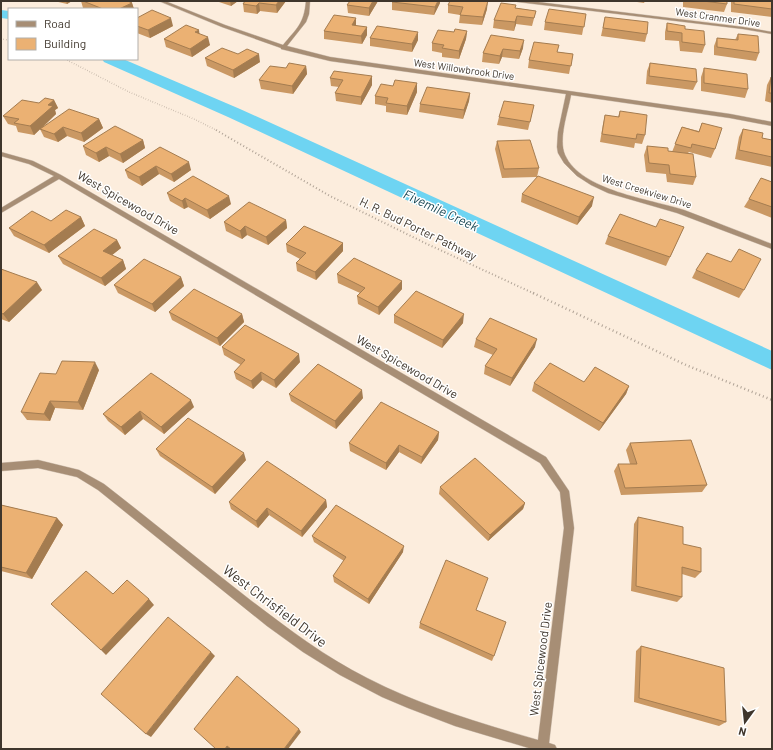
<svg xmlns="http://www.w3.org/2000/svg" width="773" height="750" font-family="Barlow,sans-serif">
<rect width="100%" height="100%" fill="#fceddd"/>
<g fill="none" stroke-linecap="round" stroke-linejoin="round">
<!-- canal -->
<path fill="#6ed4f2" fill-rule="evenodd" d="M1 10 9 11V19L1 18Z
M102 59H123L240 109 772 351V370L228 117 104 62Z"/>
<!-- minor casing -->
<g stroke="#d6c8ba" stroke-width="1">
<path id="minor" d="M159 1H165L225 25 283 45C297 28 304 24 306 1H310L309 14 306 22 287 46 330 57 730 114 772 122V126L730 118 571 95C568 112 558 139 565 155 581 191 650 199 684 210 713 221 743 233 772 244V249L677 213 608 193 591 185 577 176 564 163 558 153 557 147 558 132 566 94 330 61 281 49V48L222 27Z
M516 1H530L743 27 772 32V34L743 29 518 2Z
M1 152 33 161 61 175 546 457 569 491 574 528 549 743 555 745 557 749H532L455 726 408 708 382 697 340 675 303 652 267 626 98 490 77 477 38 468 1 471V463L38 460 79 470 104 484C153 522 200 561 249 599 287 628 325 657 367 678 421 706 480 723 538 740L564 528 560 492 540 463 59 179 1 213V208L54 176 29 164 1 156Z"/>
</g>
<!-- path-far2 -->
<path stroke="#b1a497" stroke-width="1.5" stroke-dasharray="0.5 2" stroke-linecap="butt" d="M1 39 9 40
M65 59 129 92 194 119 218 131"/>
<!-- path-far1 -->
<path stroke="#b1a497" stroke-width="2" stroke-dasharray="1 2.5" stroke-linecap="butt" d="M216 130 330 196 425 243 535 294"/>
<!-- path -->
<path stroke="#b1a497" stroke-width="2.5" stroke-dasharray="1 3" stroke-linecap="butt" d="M533 293 686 365 772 400"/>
<!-- minor -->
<use href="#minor" fill="#a78e75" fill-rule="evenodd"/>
</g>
<!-- wall -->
<path fill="#ca9863" d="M54 1H72L67 4Z
M81 1H128L132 3 134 9H85L83 8Z
M216 1H238L231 6Z
M245 1H286L277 13 260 11 257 14 244 12 243 4Z
M350 1H378L369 16 348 13 347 5Z
M630 1H645L644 3Z
M683 1H727V4L724 12 683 7Z
M731 1H772V17L731 12Z
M392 2 440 3 434 15 392 10Z
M448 5 487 9 482 25 459 23 460 15 448 13Z
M516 8 536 11 532 26 516 24 514 31 493 28 494 20Z
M586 14 582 35 544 30 545 22Z
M605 17 647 34 645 42 601 36Z
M137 18 173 26 150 38 137 33Z
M356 18V26L367 27V35L362 44 324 39V31Z
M667 23 685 29 705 45 702 53 680 51 679 41 665 40V32Z
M467 31 466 39 459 59 442 57V53L432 51V43L454 32Z
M199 34 210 45 192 57 166 47 164 39Z
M738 34 759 53 756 61 714 55V46L717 38 735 40Z
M491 35 523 48 519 59 502 57 499 64 482 62 483 53Z
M370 38 418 40 412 52 370 46Z
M557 52 573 54 569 74 528 68 529 60Z
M238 54 260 62 234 78 207 66 205 58Z
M650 63 697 82 693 90 646 84 647 71Z
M306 66 307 74 293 94 261 89 259 80 286 68Z
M704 68 748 89 745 98 701 91V77Z
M372 76V85L361 105 336 101 335 93 339 87 331 86 330 78Z
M771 77H772V103L765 101 767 85Z
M417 83V92L407 115 386 112V106L375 104V96Z
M470 93 469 101 463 119 419 112 420 104Z
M54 100 58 108 55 110 56 114 42 128 99 119 103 128 84 142 67 136 58 142 44 137 40 129 34 135 18 132 16 126 8 124 3 116 39 103Z
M534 105 528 130 497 125 499 117Z
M620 111 645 135 642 144 635 143 634 148 600 142 603 124 605 115 618 117Z
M702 123 715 149 711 158 689 152 688 153 696 177 693 185 667 182 666 174 646 172 644 155 647 146 672 152 682 127 699 131Z
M743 129 762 138 772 140V167L735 159 739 137Z
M143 140 145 148 123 163 109 156 99 162 86 155 83 146Z
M497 141 539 168 537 177 502 178 495 149Z
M160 147 191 170 174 182 159 174 142 186 128 178 125 170Z
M772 182V218L744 207 749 199Z
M167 193 231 204 210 219 188 207 184 209 170 201Z
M522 194 592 206 577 225 521 202Z
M81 217 85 226 49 253 14 236 9 228 51 221Z
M286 220 287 228 268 245 247 235 242 239 226 231 224 222Z
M656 227H684L666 266 605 244 608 236Z
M117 240 121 248 112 255 123 260 126 269 105 286 63 264 58 256Z
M343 243V251L316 280 297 271 296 263 300 259 287 252 286 244Z
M1 269 42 290 9 322 1 319Z
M696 270 744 290 739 298 692 278Z
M337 274 402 289 379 315 358 304 357 296 360 293 338 283Z
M181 277 184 286 155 312 118 293 114 285Z
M169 312 242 314 244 322 220 346 172 320Z
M394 315 463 323 442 348 394 323Z
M476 339 535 347 510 386 484 374 485 366 493 355 474 347Z
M222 347 300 362 276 388 262 380 253 389 236 379 234 372 241 365 224 355Z
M99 370 83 410 55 408 50 421 27 420 21 412 56 374Z
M584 382 629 386 626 394 599 431 532 391 534 383Z
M289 394 363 398 336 429 291 401Z
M194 407 164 434 143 419 125 435 108 421 103 414Z
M439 432 438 440 421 464 399 452 386 470 350 451 349 443Z
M630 443 707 485 702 492 621 495 614 471 618 464H630L626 450Z
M156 449 246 460 215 494 160 456Z
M440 487 525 503 523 509 488 541 439 494Z
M326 500 327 507 302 537 269 515 258 528 231 509 229 502Z
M1 505 57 518 63 525 32 579 1 571Z
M638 517 683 544 701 572 695 578 682 574V597L677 602 631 591 634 524Z
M312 536 403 552 369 604 334 582 333 576 344 561 314 542Z
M477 610 494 656 492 661 419 628 420 623Z
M641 646 726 722 719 726 634 702 636 651Z"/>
<!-- shaded-wall -->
<path fill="#a47c50" d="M66 1H72L67 4Z
M230 1H238L231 6Z
M279 1H286L277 13 276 5Z
M373 1H378L369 16V8Z
M438 1H440V3L434 15 435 7Z
M488 1 487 9 482 25 483 17Z
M132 3 134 9H119Z
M259 3 260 11 257 14 256 6Z
M517 16 516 24 514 31 515 22Z
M171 18 173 26 150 38 148 30Z
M356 18V26L352 25Z
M367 27V35L362 44 361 36Z
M199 30 200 38 195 32Z
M467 31 466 39 459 59V51Z
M418 32V40L412 52V44Z
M208 37 210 45 192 57 190 49Z
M524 40 523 48 519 59 520 51Z
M503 49 502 57 499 64 500 56Z
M259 54 260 62 234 78 233 70Z
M306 66 307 74 293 94 292 86Z
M372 76V85L361 105V97Z
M417 83V92L407 115V106Z
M470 93 469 101 463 119 464 110Z
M54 100 58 108 55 110 56 114 34 135 30 126 48 105Z
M99 119 103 128 84 142 81 133Z
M63 127 67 136 58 142 54 134Z
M143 140 145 148 123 163 120 154Z
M106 147 109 156 99 162 96 153Z
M189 162 191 170 174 182 171 174Z
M156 166 159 174 142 186 139 177Z
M229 196 231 204 210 219 207 210Z
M594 197 592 206 577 225 579 217Z
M185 198 188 207 184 209 182 201Z
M81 217 85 226 49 253 44 245Z
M286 220 287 228 268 245 266 237Z
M245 226 247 235 242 239 240 231Z
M117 240 121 248 107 259 103 251Z
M343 243V251L316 280 315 272Z
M123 260 126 269 105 286 101 278Z
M181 277 184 286 155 312 152 304Z
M402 281V289L379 315 378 307Z
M37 282 42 290 9 322 3 314Z
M242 314 244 322 220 346 217 338Z
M464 314 463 323 442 348 443 340Z
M537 339 535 347 510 386 512 378Z
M299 354 300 362 276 388 274 380Z
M95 362 99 370 83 410 78 402Z
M261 372 262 380 253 389 251 381Z
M629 386 626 394 599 431 603 423Z
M362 390 363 398 336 429 335 421Z
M191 400 194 407 164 434 161 427Z
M50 401 55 408 50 421 44 414Z
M140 411 143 419 125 435 121 427Z
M439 432 438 440 421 464 422 457Z
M399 445V452L386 470V463Z
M244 453 246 460 215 494 212 487Z
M326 500 327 507 302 537 301 531Z
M525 503 523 509 488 541 490 535Z
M267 508 269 515 258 528 256 521Z
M57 518 63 525 32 579 26 573Z
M404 546 403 552 369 604 368 599Z
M149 599 154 605 106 655 101 650Z
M211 652 215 656 151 737 146 734Z
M299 729 301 732 288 749H284Z
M227 746 231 749H225Z"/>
<!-- building -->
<path fill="#ebb173" stroke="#a47c50" d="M83 1H128L132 3 119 9H103Z
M245 1H279L276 5 259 3 256 6 243 4Z
M350 1H373L369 8 347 5Z
M393 1H438L435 7 392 2Z
M450 1H488L483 17 460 15 463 7 448 5Z
M703 1H727V4Z
M734 1H772V9L734 4Z
M501 3 516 5 515 8 536 11 534 18 517 16 515 22 494 20Z
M549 9 586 14 584 27 545 22Z
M152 10 171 18 148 30 137 26V18Z
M334 15 356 18 352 25 367 27 361 36 324 31Z
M605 17 648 22 647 34 603 28Z
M667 23 685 26V29L704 31 705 45 682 42V33L667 31Z
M186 25 199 30 195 32 208 37 190 49 164 39Z
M377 26 418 32 412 44 370 38Z
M455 29 467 31 459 51 442 48 444 45 432 43 438 30 454 32Z
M738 34 758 36 759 53 717 47V38L738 40Z
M491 35 524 40 520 51 503 49 500 56 483 53Z
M534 42 559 45 557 52 573 54 571 66 529 60Z
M222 48 238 54 247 49 259 54 233 70 205 58Z
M289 63 306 66 292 86 259 80 270 66 286 68Z
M650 63 696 69 697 82 649 76Z
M704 68 747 74 748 89 704 83Z
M334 71 372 76 361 97 335 93 343 80 330 78Z
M771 77H772V93H769Z
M395 80 417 83 407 106 386 103 388 98 375 96 381 84 393 86Z
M427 87 470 93 464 110 420 104Z
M45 98 54 100 48 105 53 106 30 126 14 123 19 119 3 116 22 100 39 103Z
M504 101 534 105 530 122 499 117Z
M69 109 99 119 81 133 63 127 54 134 40 129Z
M620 111 647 115 645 135 637 134 636 139 602 134 605 115 619 117Z
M702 123 722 128 715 149 692 144 691 148 675 144 682 127 699 132Z
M115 126 143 140 120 154 106 147 96 153 83 146Z
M743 129 763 133 762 138 772 140V157L739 150Z
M530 140 539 168 504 169 497 141Z
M647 146 668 148V151L693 154 696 177 670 174 669 165 649 163Z
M160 147 189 162 171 174 156 166 139 177 125 170Z
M193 176 229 196 207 210 185 198 182 201 167 193Z
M538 176 594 197 579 217 522 194Z
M761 178 772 182V207L749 199Z
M249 202 286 220 266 237 245 226 240 231 224 222Z
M66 210 81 217 44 245 9 228 32 211 51 221Z
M620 214 656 227 660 219 684 227 670 257 608 236Z
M304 226 343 243 315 272 296 263 306 253 286 244Z
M94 229 117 240 103 251 123 260 101 278 58 256Z
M739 249 761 259 744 290 696 270 707 253 731 262Z
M354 258 402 281 378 307 357 296 365 288 337 274Z
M144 259 181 277 152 304 114 285Z
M1 269 37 282 3 314 1 313Z
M194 289 242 314 217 338 169 312Z
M416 291 464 314 443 340 394 315Z
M490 318 537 339 512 378 485 366 497 349 476 339Z
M245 325 299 354 274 380 261 372 251 381 234 372 245 360 222 347Z
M62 361 95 362 78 402 50 401 44 414 21 412 40 373 56 374Z
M550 363 584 382 595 367 629 386 603 423 534 383Z
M318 364 362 390 335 421 289 394Z
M151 373 191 400 161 427 140 411 121 427 103 414Z
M381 402 439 432 422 457 399 445 386 463 349 443Z
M188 418 244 453 212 487 156 449Z
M691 440 707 485 625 488 618 464H637L630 443Z
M475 458 525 503 490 535 440 487Z
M267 461 326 500 301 531 267 508 256 521 229 502Z
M1 505 57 518 26 573 1 567Z
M336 505 404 546 368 599 333 576 346 557 312 536Z
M638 517 683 527V544L701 548V572L682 567V597L636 586Z
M446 560 488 578 476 610 506 622 494 656 420 623Z
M86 571 113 594 127 580 149 599 101 650 51 604Z
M168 617 211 652 146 734 101 694Z
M641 646 724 668 726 722 639 698Z
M237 676 299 729 284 749H231L227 746 225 749H216L194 729Z"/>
<g text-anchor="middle" stroke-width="3" stroke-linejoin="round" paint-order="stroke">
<!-- far-street labels -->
<g font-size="10" fill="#3f362c" stroke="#fff">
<text transform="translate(718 17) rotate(8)" y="4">West Cranmer Drive</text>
<text transform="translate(464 69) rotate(8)" y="4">West Willowbrook Drive</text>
<text transform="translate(647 191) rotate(17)" y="4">West Creekview Drive</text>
</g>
<!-- street labels -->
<g font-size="12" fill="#3f362c" stroke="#fff">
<text transform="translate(128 203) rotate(30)" y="4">West Spicewood Drive</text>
<text transform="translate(418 229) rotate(26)" y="4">H. R. Bud Porter Pathway</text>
<text transform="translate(407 367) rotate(30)" y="4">West Spicewood Drive</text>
<text transform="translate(541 659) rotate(-83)" y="4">West Spicewood Drive</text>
</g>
<!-- water labels -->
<g font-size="13" font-style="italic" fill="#174551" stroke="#fff">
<text transform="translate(441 210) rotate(25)" y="5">Fivemile Creek</text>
</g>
<!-- near-street labels -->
<g font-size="14" fill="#3f362c" stroke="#fff">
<text transform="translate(275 606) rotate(37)" y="5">West Chrisfield Drive</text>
</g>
</g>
<!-- border -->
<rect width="773" height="750" fill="none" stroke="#3f362c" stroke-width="4"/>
<!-- legend -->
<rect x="8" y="8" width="130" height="52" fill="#ffffff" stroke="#b2afab"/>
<rect x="16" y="21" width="20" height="6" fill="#a78e75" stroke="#b2afab"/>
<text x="44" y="28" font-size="12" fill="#3f362c">Road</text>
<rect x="16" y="38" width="20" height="12" fill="#ebb173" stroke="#b2afab"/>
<text x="44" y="48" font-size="12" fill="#3f362c">Building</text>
<!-- north arrow -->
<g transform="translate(745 722) rotate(195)" stroke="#ffffff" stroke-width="3" paint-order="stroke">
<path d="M0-3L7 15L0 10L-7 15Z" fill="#3f362c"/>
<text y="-6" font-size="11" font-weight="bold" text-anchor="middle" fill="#3f362c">N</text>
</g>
</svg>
